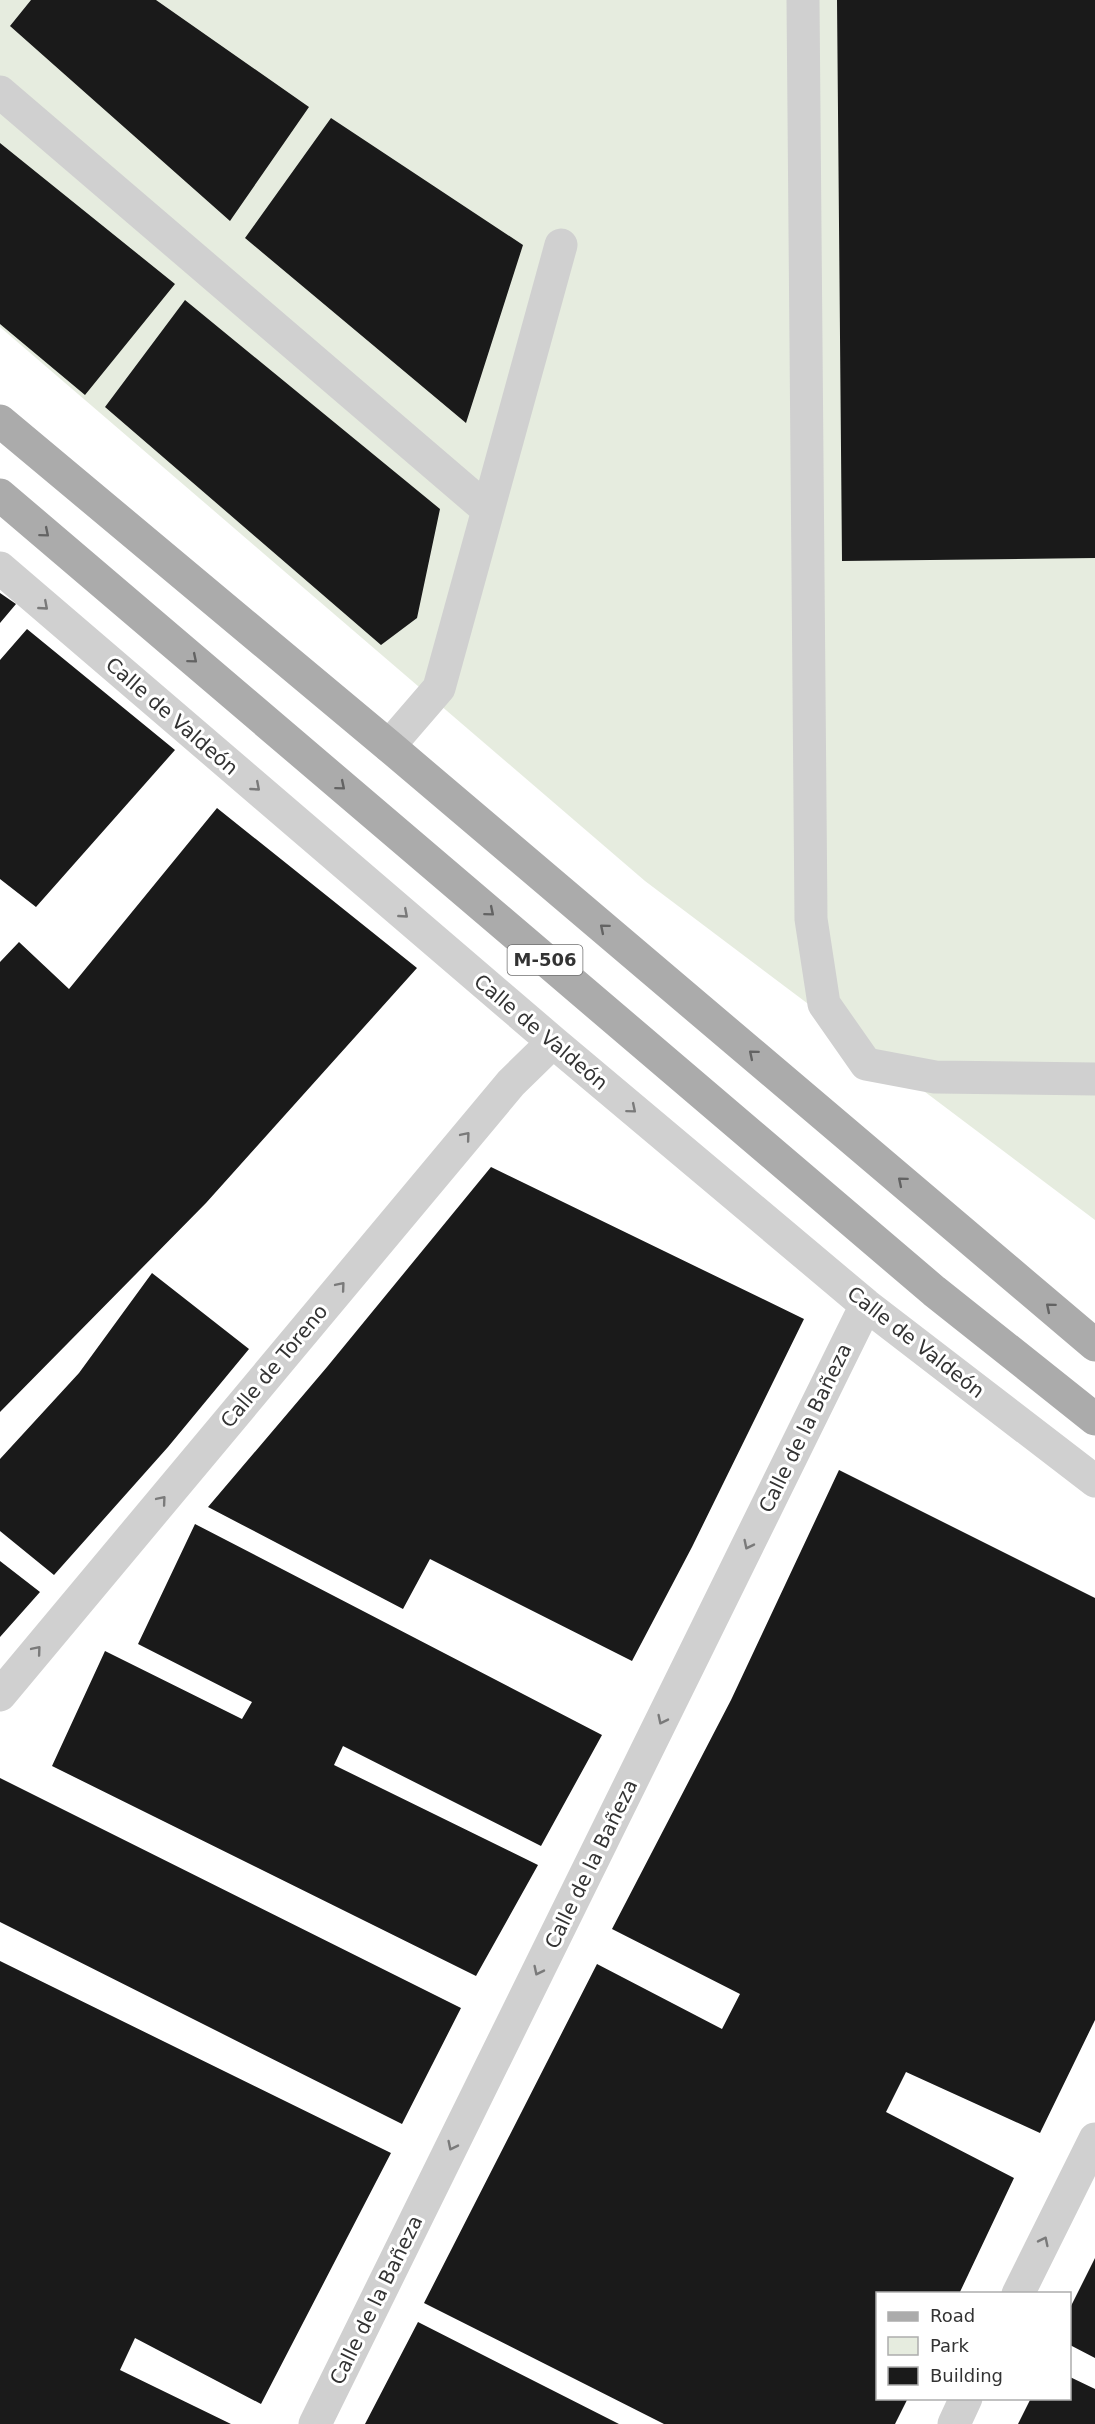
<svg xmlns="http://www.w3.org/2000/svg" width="1095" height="2424" font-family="'DejaVu Sans',sans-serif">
<rect width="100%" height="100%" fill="#fff"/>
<!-- green -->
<path fill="#e6ecdf" d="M0 0H1095V1220L645 881 0 327Z"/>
<!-- building -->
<path fill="#1a1a1a" d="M31 0H156L309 107 230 221 10 26Z
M837 0H1095V558L842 561Z
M331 118 523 245 466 423 245 238Z
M0 143 175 284 85 395 0 324Z
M185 300 440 509 417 618 381 645 105 407Z
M0 593 16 604 0 623Z
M27 629 175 750 36 907 0 879V660Z
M217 808 417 968 206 1203 0 1412V962L19 942 69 989Z
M491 1167 804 1319 692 1547 632 1661 430 1559 403 1609 208 1507 327 1367Z
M152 1273 249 1349 168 1447 54 1575 0 1531V1459L79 1373Z
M839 1470 1095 1598V2020L1040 2133 906 2072 886 2112 1014 2178 959 2294H878V2398H908L895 2424H664L424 2303 597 1964 722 2029 740 1994 612 1929 731 1700Z
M195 1524 602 1735 541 1846 343 1746 334 1765 538 1865 476 1976 52 1766 105 1651 242 1719 252 1702 138 1644Z
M0 1561 40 1592 0 1637Z
M0 1778 461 2008 402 2124 0 1922Z
M0 1961 391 2153 261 2404 135 2338 120 2370 231 2424H0Z
M1095 2258V2358L1070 2345V2308Z
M418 2322 619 2424H365Z
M1070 2377 1095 2389V2424H1018L1031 2398H1070Z"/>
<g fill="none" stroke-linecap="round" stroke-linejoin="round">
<!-- minor -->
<path stroke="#d0d0d0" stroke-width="33" d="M803 0 811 919 824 1004 866 1064 935 1077 1095 1079
M0 92 488 510
M0 568 553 1042 866 1305 1095 1481
M389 746 439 688 561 245
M0 1695 511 1083 553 1042
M1018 2294 1095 2139
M315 2424 866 1305
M954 2424 966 2398"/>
<!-- major -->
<path stroke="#ababab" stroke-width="33" d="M0 421 389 746 1095 1345
M0 495 934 1291 1095 1419"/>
</g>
<!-- one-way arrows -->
<defs><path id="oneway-chevron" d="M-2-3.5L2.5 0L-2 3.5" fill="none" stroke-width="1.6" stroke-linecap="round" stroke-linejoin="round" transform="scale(1.5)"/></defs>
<g stroke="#636363">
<use href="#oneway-chevron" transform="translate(45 533) rotate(40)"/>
<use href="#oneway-chevron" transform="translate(193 659) rotate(40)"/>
<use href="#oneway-chevron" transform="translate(341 786) rotate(40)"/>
<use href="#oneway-chevron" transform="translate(490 912) rotate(40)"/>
<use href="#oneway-chevron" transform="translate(604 928) rotate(-140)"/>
<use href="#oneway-chevron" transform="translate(753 1054) rotate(-140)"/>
<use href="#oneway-chevron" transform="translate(902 1181) rotate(-140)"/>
<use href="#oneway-chevron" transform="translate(1050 1307) rotate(-140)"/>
</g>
<g stroke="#7a7a7a">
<use href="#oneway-chevron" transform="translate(44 606) rotate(41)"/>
<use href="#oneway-chevron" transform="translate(256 787) rotate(41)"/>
<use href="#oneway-chevron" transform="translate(404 914) rotate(41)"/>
<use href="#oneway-chevron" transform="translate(632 1109) rotate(40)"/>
<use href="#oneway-chevron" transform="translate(466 1136) rotate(-50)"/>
<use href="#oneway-chevron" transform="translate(341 1286) rotate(-50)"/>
<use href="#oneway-chevron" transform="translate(162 1500) rotate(-50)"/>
<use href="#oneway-chevron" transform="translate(748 1545) rotate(116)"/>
<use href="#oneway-chevron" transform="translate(37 1650) rotate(-50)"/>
<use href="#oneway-chevron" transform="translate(662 1720) rotate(116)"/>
<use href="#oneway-chevron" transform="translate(538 1971) rotate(116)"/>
<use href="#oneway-chevron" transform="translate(452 2146) rotate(116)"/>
<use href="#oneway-chevron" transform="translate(1044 2241) rotate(-64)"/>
</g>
<g text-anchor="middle" stroke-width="6" stroke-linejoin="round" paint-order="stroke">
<!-- shield labels -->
<rect fill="#fff" stroke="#707070" stroke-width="1.5" x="507.5" y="945" width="75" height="30" rx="4.5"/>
<g font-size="18" font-weight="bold" fill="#333">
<text x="545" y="966">M-506</text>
</g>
<!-- street labels -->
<g font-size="20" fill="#333" stroke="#fff">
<text transform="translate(172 716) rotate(41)" y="7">Calle de Valdeón</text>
<text transform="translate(541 1032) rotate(40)" y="7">Calle de Valdeón</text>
<text transform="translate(916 1342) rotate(38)" y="7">Calle de Valdeón</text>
<text transform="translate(274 1366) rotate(-50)" y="7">Calle de Toreno</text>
<text transform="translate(805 1428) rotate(-64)" y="7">Calle de la Bañeza</text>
<text transform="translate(591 1864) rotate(-64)" y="7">Calle de la Bañeza</text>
<text transform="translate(376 2300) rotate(-64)" y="7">Calle de la Bañeza</text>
</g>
</g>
<!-- legend -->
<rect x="876" y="2292" width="195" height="108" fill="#ffffff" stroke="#adadad" stroke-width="1.5"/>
<rect x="888" y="2312" width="30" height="9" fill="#ababab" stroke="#adadad" stroke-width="1.5"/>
<text x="930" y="2322" font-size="18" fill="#333333">Road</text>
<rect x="888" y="2337" width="30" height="18" fill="#e6ecdf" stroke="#adadad" stroke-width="1.5"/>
<text x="930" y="2352" font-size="18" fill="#333333">Park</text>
<rect x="888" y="2367" width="30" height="18" fill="#1a1a1a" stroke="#adadad" stroke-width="1.5"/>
<text x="930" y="2382" font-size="18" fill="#333333">Building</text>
</svg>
